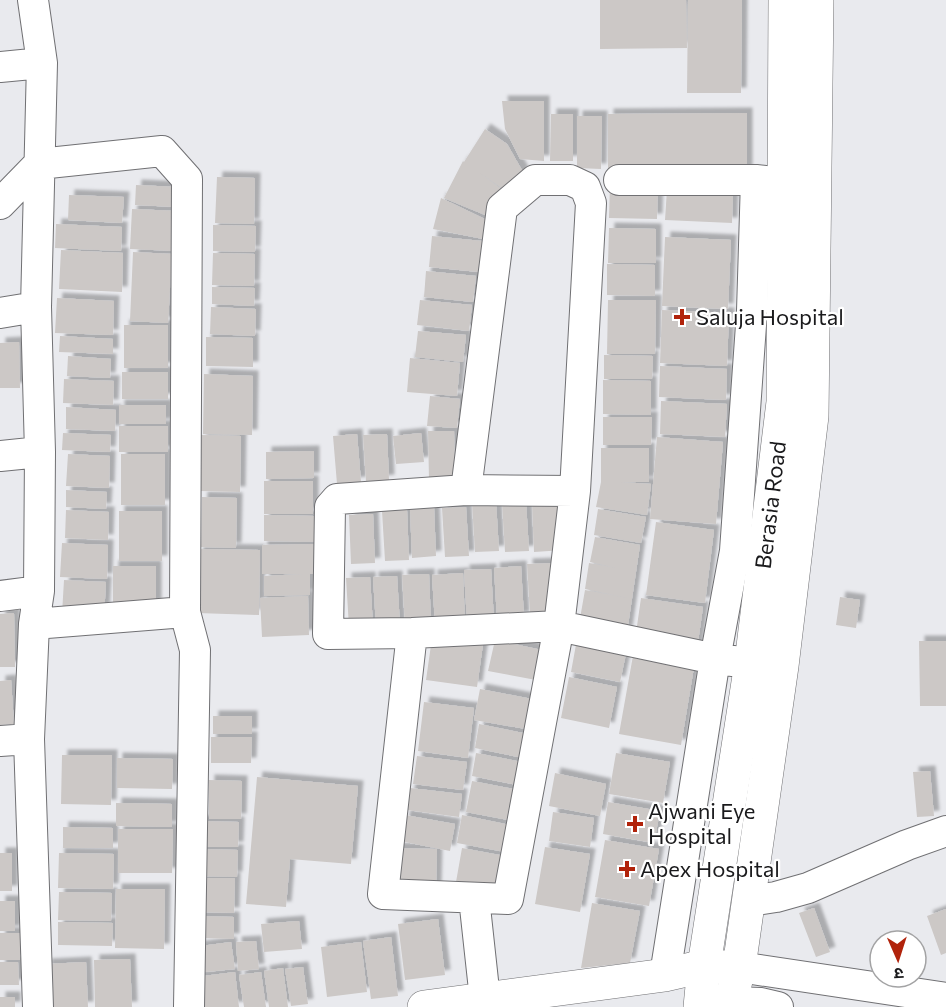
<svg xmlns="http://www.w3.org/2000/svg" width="946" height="1007" font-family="Commissioner,'Noto Sans Devanagari',sans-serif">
<defs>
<filter id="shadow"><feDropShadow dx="5.5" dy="-5.5" stdDeviation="1.5" flood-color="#0004"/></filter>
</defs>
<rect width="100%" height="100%" fill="#e9eaee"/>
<!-- building -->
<path fill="#ccc8c6" filter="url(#shadow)" d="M600 0H686L687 48 600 49Z
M688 0H742L741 93H687Z
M502 101H544V161L520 159 505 129Z
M747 113V176L608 177V114Z
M551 114H573V161H550Z
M577 116H602L601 169 577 168Z
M485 129 507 144 523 172 509 193 480 173 508 194 490 217 444 198 463 161 464 162Z
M217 177 255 178 254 224 215 223Z
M610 184H658L657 219 609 218Z
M136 185 178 187 177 207 135 205Z
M667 189 733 192 732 223 665 220Z
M69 195 124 197 122 223 68 220Z
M441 198 491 222 483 239 433 229Z
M132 209 178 211 176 251 130 249Z
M56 224 122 227 121 251 55 248Z
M213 225 256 226 255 252 213 251Z
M609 228 656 229V263H608Z
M432 236 482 241 479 272 429 267Z
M665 237 731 240 728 309 662 306Z
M61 250 123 253 122 292 59 289Z
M133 252 172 254 168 323 130 321Z
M213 253 255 254 254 286 212 285Z
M607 264 655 265V296L607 295Z
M426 271 476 276 473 302 424 297Z
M212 287 255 288 254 306 212 304Z
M57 298 114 301 113 335 55 333Z
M420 300 472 305 469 331 417 325Z
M608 300H656L655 354H607Z
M211 307 256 309 255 336 210 334Z
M662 310 729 313 727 366 660 363Z
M124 325H168V368H124Z
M418 331 466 335 463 362 415 357Z
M60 336 113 339V354L59 352Z
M206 337 253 338V367L206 366Z
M19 342 20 388H0V343Z
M604 355 653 356 652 379H604Z
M68 356 111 359 110 378 67 376Z
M410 358 460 363 457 396 407 392Z
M660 366 727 369 726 400 659 397Z
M122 372H168V399H122Z
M204 374 253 376 252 435 203 434Z
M64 379 114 381 113 405 63 403Z
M603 380 651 381V415L603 414Z
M430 396 460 399 457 428 427 426Z
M661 401 727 404 725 437 660 434Z
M119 405H166V424H119Z
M66 407 116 410 115 431 66 429Z
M603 417H652L651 445H603Z
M119 426H168V452H119Z
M428 431H454L455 478 429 480Z
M63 433 111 435 110 452 62 450Z
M421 433 424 462 396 464 393 436Z
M357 434 361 482 337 484 333 436Z
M387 434 389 480 366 482 363 435Z
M201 435 241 436 240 492 200 491Z
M657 437 723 442 716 524 650 519Z
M601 448H649V482H621L651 484 647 515 596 507 601 482Z
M314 451V478L266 479V452Z
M68 454 110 456 109 488 66 486Z
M121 454H165V505H121Z
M264 481H313V514H264Z
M66 490 107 492 106 509 66 507Z
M202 497 237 498 236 548 201 547Z
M561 501 564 550 534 552 532 502Z
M496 502 499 551 475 552 472 503Z
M526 502 529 551 505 552 502 503Z
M434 507 436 556 412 558 410 508Z
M466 507 469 556 445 557 442 508Z
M598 509 646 517 641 543 594 535Z
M66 510 109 512 108 540 65 538Z
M407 510 409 560 385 561 382 511Z
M119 511H162V561H119Z
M373 514 375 563 351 564 349 515Z
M264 515 314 516V542L264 541Z
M656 522 714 530 705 603 646 595Z
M595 537 640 545 627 632 579 624 585 590 628 598 585 589 589 563 617 568 590 562Z
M62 543 108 545 107 579 60 577Z
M314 544V574H310V595L264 596V576L303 574H262V545Z
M198 549 260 550 259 615 197 613Z
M554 563 557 612 530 614 527 564Z
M113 566H156V608H113Z
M521 566 524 617 497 619 494 568Z
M491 569 494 621 467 622 464 570Z
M463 573 465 623 435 624 432 575Z
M429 574 431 623 405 625 402 575Z
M397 576 400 625 376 626 373 577Z
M370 577 373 626 349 627 346 578Z
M64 580 106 582 104 616 62 614Z
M308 596 309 635 262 637 260 598Z
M840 597 860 600 856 628 836 625Z
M641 598 703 607 697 649 635 640Z
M14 613 15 667H0V614Z
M432 638 483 644 477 687 426 680Z
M577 639 627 649 620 682 571 672Z
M495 640 542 650 536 680 488 671Z
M919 641H946V706H920Z
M634 650 695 661 681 745 619 734Z
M569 677 617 687 609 728 561 718Z
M11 680 14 724 0 725V681Z
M480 689 532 699 526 729 474 720Z
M424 702 474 708 468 758 418 751Z
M213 716H252V734H213Z
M479 724 528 734 523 758 475 748Z
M211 737H252L251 763H211Z
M476 753 522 762 517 785 472 776Z
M616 753 670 762 663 803 609 794Z
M62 755H112L111 805 61 804Z
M417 756 467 762 463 790 413 784Z
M117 758 173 759 172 789 117 788Z
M930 771 934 816 917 817 913 772Z
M555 773 606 784 600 816 549 806Z
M257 777 358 786 351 864 290 859 286 907 246 904Z
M209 780 242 781 241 819H209Z
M472 781 519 790 513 821 466 812Z
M410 788 462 794 459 817 407 810Z
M608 802 660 811 654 843 603 834Z
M116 803 172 804V827L116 826Z
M553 812 594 818 590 847 549 841Z
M405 815 455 824 450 851 400 841Z
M462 815 510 825 505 852 457 843Z
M197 821 239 822 238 847H197Z
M63 827 113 828V848H63Z
M118 829H173L172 873H118Z
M605 840 659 849 649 906 595 897Z
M545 847 590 854 580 912 535 904Z
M392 848 437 849 436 890 392 889Z
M462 848 505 856 498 890 456 882Z
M196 849 238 850 237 877 196 876Z
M0 853H12V891H0Z
M59 853 114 854 113 889 58 888Z
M200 878H235L234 913 200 912Z
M116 889H165L164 949 115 948Z
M59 892 112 893 111 921 58 920Z
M0 901H15V931H0Z
M592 903 640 911 630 963 581 968Z
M814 908 830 952 816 957 799 913Z
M946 909V953L941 955 927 916Z
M198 916 234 917V939L198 938Z
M438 919 445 975 405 980 398 924Z
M299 921 302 949 264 952 261 924Z
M58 922 113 923 112 946 58 945Z
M0 933H20V960H0Z
M391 937 398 996 371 999 363 941Z
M256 941 259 969 238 971 236 942Z
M231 942 235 969 196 973 193 947Z
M361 942 367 992 327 997 321 947Z
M130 959 132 1007H95L94 960Z
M0 962H18L19 985H0Z
M86 962 88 1007H48L46 964Z
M303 967 308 1004 291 1006 285 969Z
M283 968 288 1007H269L264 971Z
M235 972 239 1007H198L195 977Z
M261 972 266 1007H244L239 975Z
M0 997H15V1007H0Z"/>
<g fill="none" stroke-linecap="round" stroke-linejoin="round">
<!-- minor casing -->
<g stroke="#707073" stroke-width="32">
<path id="minor" d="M33 0 42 63 36 307 40 452 39 591 34 624 29 739 38 1007
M0 67 42 63
M619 180H756L774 182
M0 204 39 164 162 151 187 179 185 612 195 650 189 1007
M0 313 36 307
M0 456 40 452
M575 491 466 490 337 499 330 507 328 634 412 633 559 626 715 659 751 663
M0 596 39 591
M34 624 185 612
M412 633 383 894 508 899 559 626 575 491 591 203 585 187 570 180H535L502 208 466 490
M0 741 29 739
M474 898 485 999
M748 901 776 897 808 888 907 845 946 831
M739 967 946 998
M665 975 715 659 735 551 752 311 756 180
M732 1002 761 1003 778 1007"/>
</g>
<!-- major casing -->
<g stroke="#707073" stroke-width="34">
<g id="major">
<path d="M424 1007 665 975 704 966 725 967"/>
<path id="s1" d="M700 1007 704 966 751 663 783 402 785 0"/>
<path d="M730 1007 739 967 782 666 812 416 817 0"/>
</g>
</g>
<!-- minor -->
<use href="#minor" stroke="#fff" stroke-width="30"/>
<!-- major -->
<use href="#major" stroke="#fff" stroke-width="33"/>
</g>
<!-- markers -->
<g fill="#b1230b" stroke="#fff" stroke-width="2">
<path d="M679 308h6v6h6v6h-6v6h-6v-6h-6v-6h6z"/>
<path d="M632 815h6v6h6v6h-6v6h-6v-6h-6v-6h6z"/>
<path d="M624 860h6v6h6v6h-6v6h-6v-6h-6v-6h6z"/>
</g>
<g text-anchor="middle" stroke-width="4.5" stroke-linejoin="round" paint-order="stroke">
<!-- poi labels -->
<g font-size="22" fill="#1a1a1c" stroke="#fff" text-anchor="start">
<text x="696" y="325">Saluja Hospital</text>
<text x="648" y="819">Ajwani Eye<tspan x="648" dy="25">Hospital</tspan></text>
<text x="640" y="877">Apex Hospital</text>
</g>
<!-- street labels -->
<g font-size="22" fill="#1a1a1c" stroke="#fff">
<text dy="8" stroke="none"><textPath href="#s1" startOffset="507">Berasia Road</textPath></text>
</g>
</g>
<!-- north arrow -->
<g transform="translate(898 959) rotate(177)"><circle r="28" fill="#ffffff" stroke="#a3a3a4" stroke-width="1.5"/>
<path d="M0-4.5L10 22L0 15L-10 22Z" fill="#b1230b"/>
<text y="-9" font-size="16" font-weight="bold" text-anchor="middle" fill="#1a1a1c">उ</text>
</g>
</svg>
